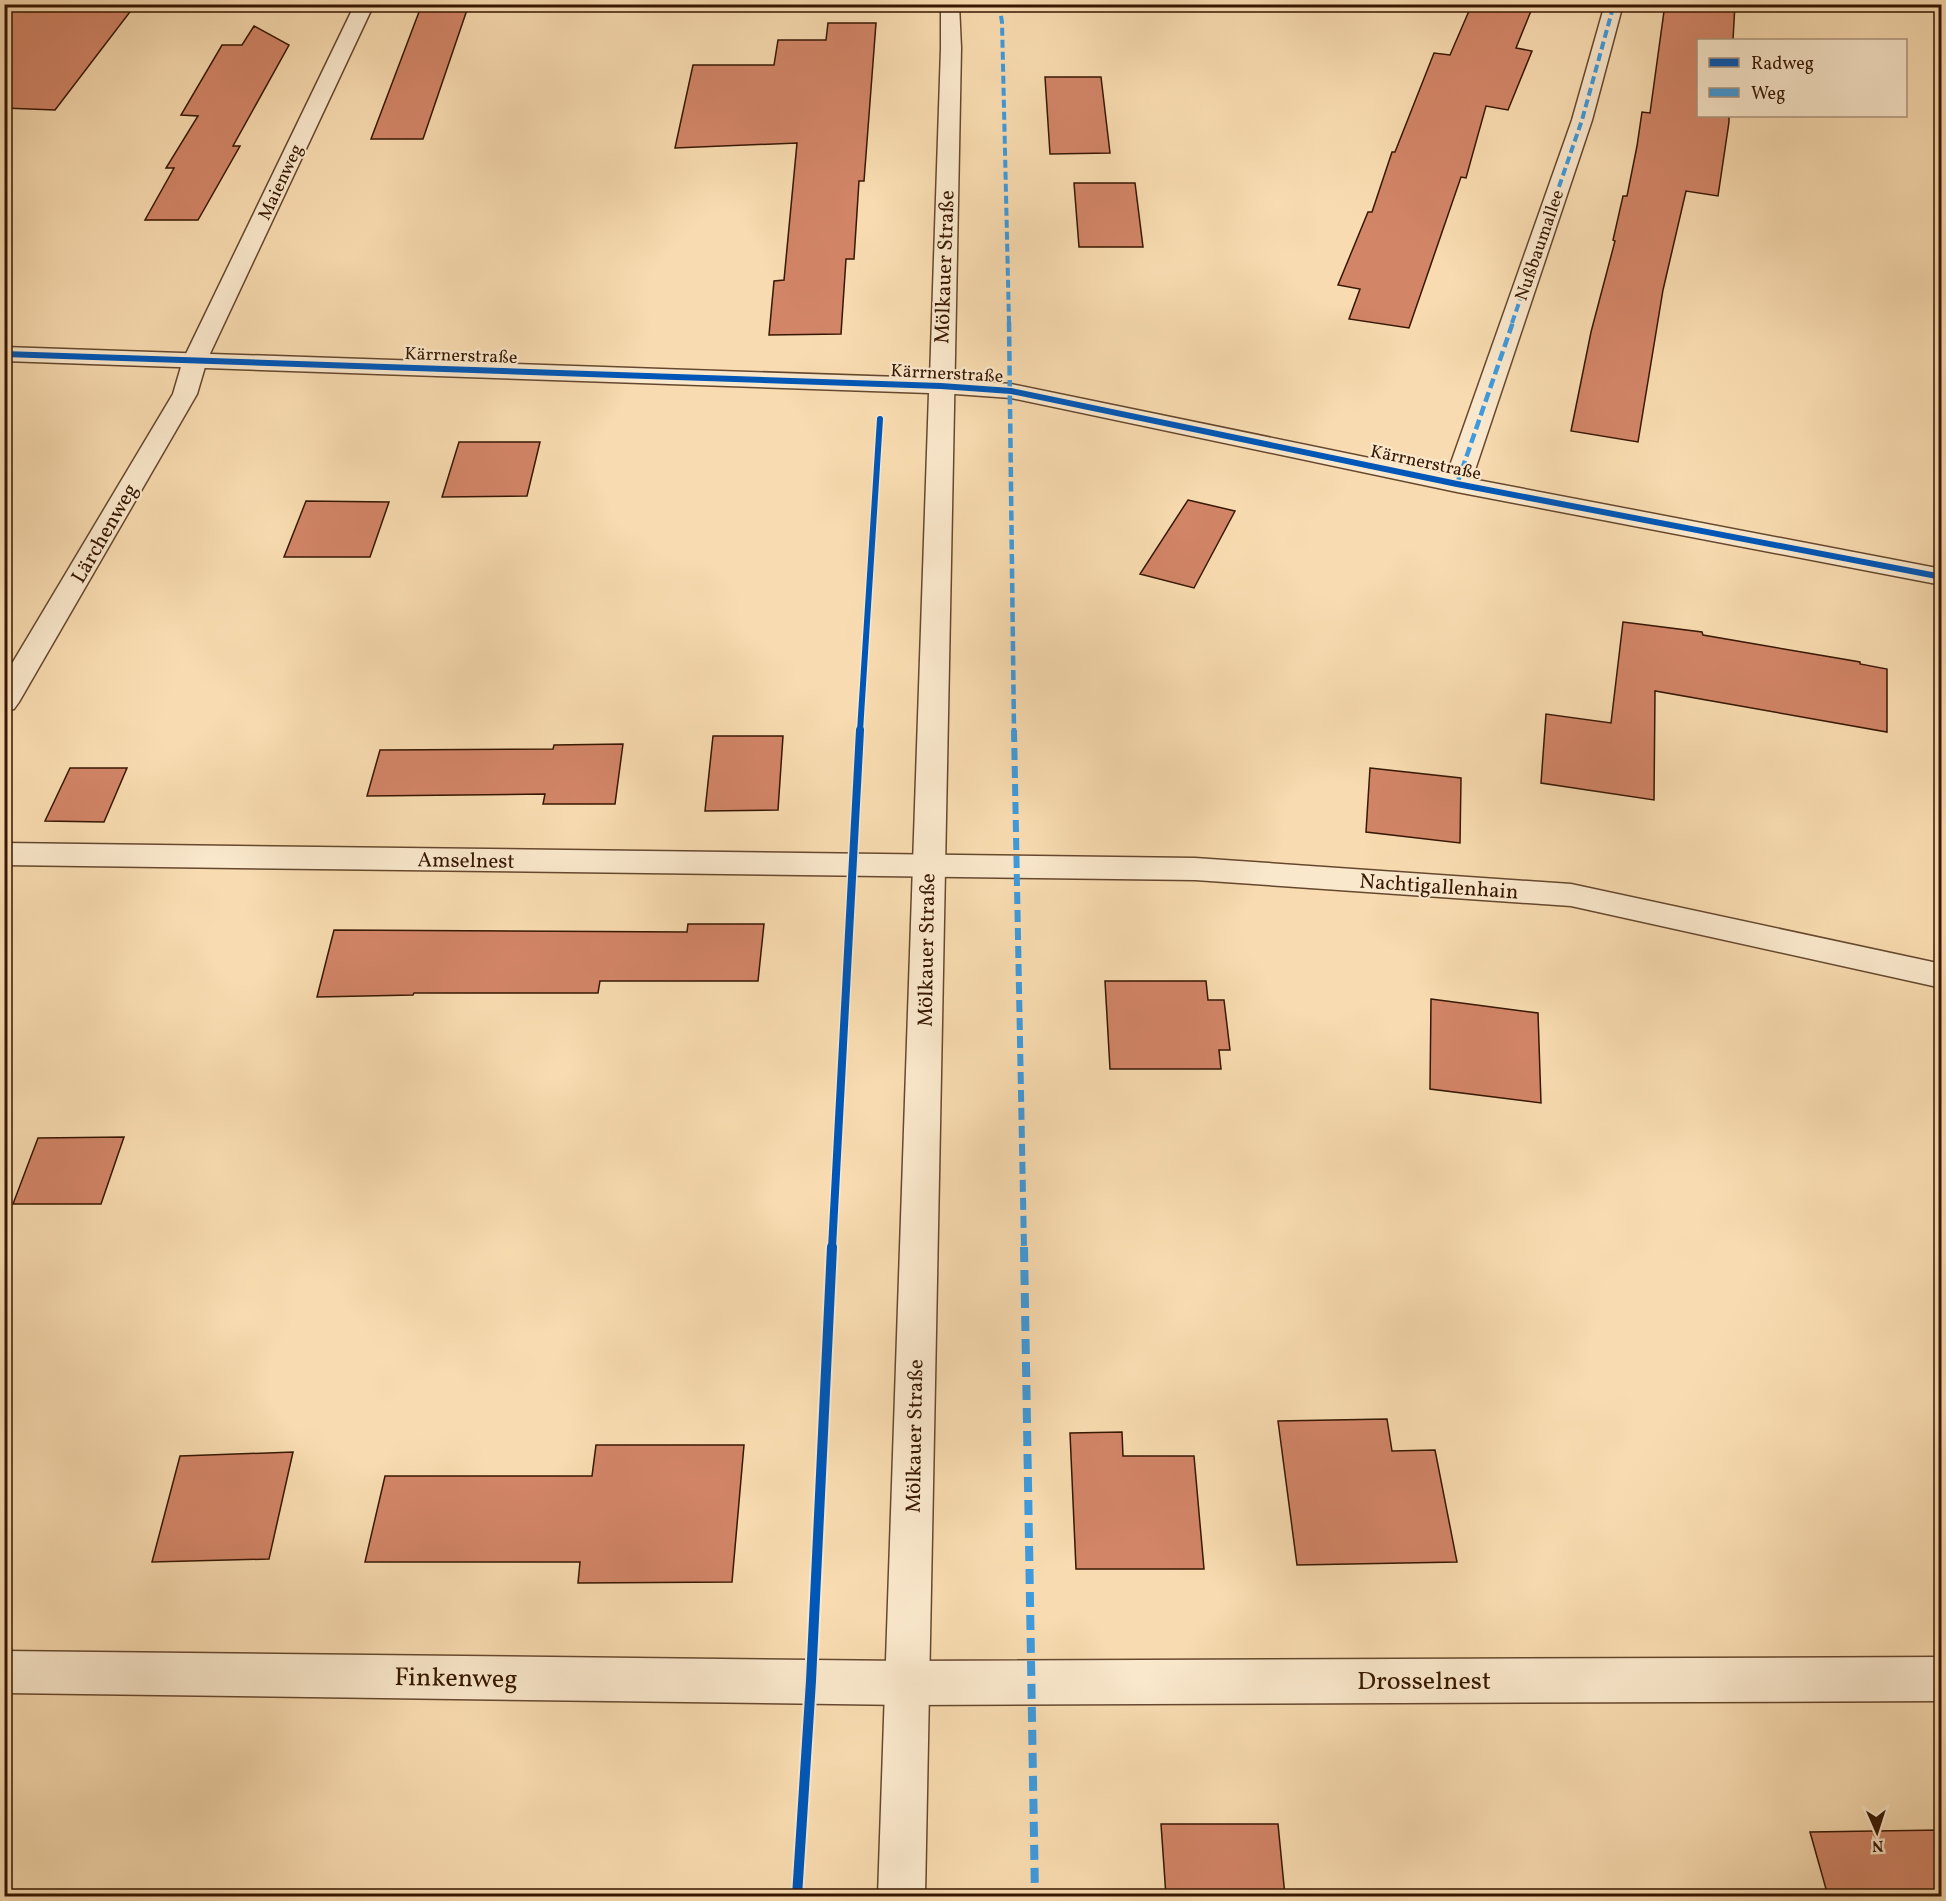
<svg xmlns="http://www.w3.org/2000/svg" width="1946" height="1901" font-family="Vollkorn,serif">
<rect width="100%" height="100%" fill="#f8dbb0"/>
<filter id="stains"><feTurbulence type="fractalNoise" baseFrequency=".00333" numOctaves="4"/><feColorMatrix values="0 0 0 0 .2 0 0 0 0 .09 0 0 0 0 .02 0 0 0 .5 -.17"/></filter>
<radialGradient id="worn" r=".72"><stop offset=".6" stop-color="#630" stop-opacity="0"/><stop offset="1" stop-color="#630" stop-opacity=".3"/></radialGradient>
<!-- building -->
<path fill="#d28567" stroke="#361702" stroke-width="1.5" d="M4 4H136L55 110 4 108Z
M422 4H469L423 139H371Z
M1472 4 1531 11 1516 48 1532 51 1508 110 1486 106 1466 178 1461 177 1409 328 1349 319 1360 289 1338 285 1368 212H1372L1392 152H1395L1434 53 1450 55Z
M1665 4H1735L1733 40H1698V116H1729V122L1718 196 1686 191 1663 290 1638 442 1571 431 1591 332 1615 241 1613 240 1623 196H1627L1637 146 1642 112 1650 113Z
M828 23H876L864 181H859L854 259H846L841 334 769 335 774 281 784 280 797 143 675 148 693 65H774L778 40H826Z
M254 26 289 45 233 146H240L198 220H145L174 168H166L198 116 181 115 222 45H242Z
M1045 77H1101L1110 153 1050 154Z
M1074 183H1135L1143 247H1079Z
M459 442H540L527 496 442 497Z
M1188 500 1235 511 1194 588 1140 574Z
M306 501 389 502 370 557H284Z
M1623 622 1702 632 1703 635 1860 662V664L1887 669V732L1655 691 1654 800 1541 783 1546 714 1611 723Z
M713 736H783L778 810 705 811Z
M623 744 615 804H543L545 794 367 796 380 750 553 749 554 745Z
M70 768H127L104 822 45 821Z
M1370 768 1461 778 1460 843 1366 832Z
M688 924H764L758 981H600L598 993H414L413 995 317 997 334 930 687 932Z
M1105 981H1206L1208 1000H1224L1230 1050H1219L1221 1069H1110Z
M1431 999 1538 1013 1541 1103 1430 1089Z
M124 1137 101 1204H13L38 1138Z
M1387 1419 1392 1451 1435 1450 1457 1562 1297 1565 1278 1421Z
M1122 1432 1123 1456H1194L1204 1569H1076L1070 1433Z
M596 1445H744L732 1582 578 1583 580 1562H365L385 1476H592Z
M293 1452 269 1559 152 1562 180 1456Z
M1161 1824H1278L1285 1896H1166Z
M1941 1830V1896H1828L1810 1832Z"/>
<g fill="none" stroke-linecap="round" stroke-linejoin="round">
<!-- minor casing -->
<g stroke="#66482e" stroke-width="3">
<path id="minor" d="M355 4H374L207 360 197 394 19 702 14 709 4 711V677L173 394 183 360Z
M1605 4H1623L1592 120 1472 479 1942 569V585L1457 492 1011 398 941 393 932 391 929 386 932 381 941 379 1011 384 1447 474 1572 120Z
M4 843 1195 858 1571 884 1942 964V988L1571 906 1195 880 4 865Z
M4 1651 907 1661 1942 1657V1701L907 1705 4 1693Z"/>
</g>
<!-- tertiary casing -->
<g stroke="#66482e" stroke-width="3">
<path id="tertiary" d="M941 4H959L961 48 925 1896H878L929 393 4 361V347L930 378 941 48Z"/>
</g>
<!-- minor -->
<use href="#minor" fill="#fae8cc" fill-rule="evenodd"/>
<!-- tertiary -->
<use href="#tertiary" fill="#fae8cc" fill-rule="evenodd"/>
<!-- quiet-far3 -->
<path stroke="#3e9add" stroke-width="4" stroke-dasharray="8 4" stroke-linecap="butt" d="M999 4 1002 22 1009 323
M1512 323 1582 120 1614 4"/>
<!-- quiet-far2 -->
<path stroke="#3e9add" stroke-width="4.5" stroke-dasharray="10 4.5" stroke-linecap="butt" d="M1009 322 1014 731
M1457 484 1513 322"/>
<!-- quiet-far1 -->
<path stroke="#3e9add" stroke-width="6" stroke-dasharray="12 6" stroke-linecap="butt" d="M1014 730 1024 1248"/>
<!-- quiet -->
<path stroke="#3e9add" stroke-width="8" stroke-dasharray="15 8" stroke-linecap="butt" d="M1024 1247 1035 1896"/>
<!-- cycleway-far2 casing -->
<g stroke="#fae8cc" stroke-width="9">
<path id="cycleway-far2" d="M4 354 941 386 1011 391 1457 484 1942 577
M860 731 880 419"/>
</g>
<!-- cycleway-far1 casing -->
<g stroke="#fae8cc" stroke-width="11">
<path id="cycleway-far1" d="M832 1248 860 730"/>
</g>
<!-- cycleway casing -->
<g stroke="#fae8cc" stroke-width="14">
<path id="cycleway" d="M797 1896 811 1681 832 1247"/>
</g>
<!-- cycleway-far2 -->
<use href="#cycleway-far2" stroke="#0057b8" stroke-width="6"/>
<!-- cycleway-far1 -->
<use href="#cycleway-far1" stroke="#0057b8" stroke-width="8"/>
<!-- cycleway -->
<use href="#cycleway" stroke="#0057b8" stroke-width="10"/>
</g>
<g text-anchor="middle" stroke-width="4.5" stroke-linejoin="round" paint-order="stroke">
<!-- far-street labels -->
<g font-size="18" fill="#361702" stroke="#fae8cc">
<text transform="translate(280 182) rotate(-65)" y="6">Maienweg</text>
<text transform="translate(1539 245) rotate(-71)" y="6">Nußbaumallee</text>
<text transform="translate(461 355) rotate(2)" y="6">Kärrnerstraße</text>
<text transform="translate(947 373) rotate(3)" y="6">Kärrnerstraße</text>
<text transform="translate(1426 462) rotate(12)" y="6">Kärrnerstraße</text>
</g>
<!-- street labels -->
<g font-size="21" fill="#361702" stroke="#fae8cc">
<text transform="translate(944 267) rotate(-88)" y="7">Mölkauer Straße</text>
<text transform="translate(104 533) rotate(-60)" y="7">Lärchenweg</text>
<text transform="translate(466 860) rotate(1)" y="7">Amselnest</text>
<text transform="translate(1439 886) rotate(4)" y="7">Nachtigallenhain</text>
<text transform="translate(926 950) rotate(-89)" y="7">Mölkauer Straße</text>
<text transform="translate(914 1436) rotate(-89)" y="7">Mölkauer Straße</text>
</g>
<!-- near-street labels -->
<g font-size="26" fill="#361702" stroke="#fae8cc">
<text transform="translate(456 1677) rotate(1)" y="9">Finkenweg</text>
<text x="1424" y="1689">Drosselnest</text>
</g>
</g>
<!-- margin -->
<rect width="1946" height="1901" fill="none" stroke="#f8dbb0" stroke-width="24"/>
<rect x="6" y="6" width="1934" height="1889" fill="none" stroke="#361702" stroke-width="3"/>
<rect x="12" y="12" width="1922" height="1877" fill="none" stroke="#361702" stroke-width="1.5"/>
<!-- legend -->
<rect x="1697" y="39" width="210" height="78" fill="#fae8cc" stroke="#ac947b" stroke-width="1.5"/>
<rect x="1709" y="58" width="30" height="9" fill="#0057b8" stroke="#ac947b" stroke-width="1.5"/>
<text x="1751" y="69" font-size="18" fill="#361702">Radweg</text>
<rect x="1709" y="88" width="30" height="9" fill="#3e9add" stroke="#ac947b" stroke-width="1.5"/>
<text x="1751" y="99" font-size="18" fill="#361702">Weg</text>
<!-- north arrow -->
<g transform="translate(1877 1832) rotate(177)" stroke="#fae8cc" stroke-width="4.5" paint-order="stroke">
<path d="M0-4.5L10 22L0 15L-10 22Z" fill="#361702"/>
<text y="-9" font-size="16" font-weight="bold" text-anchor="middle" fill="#361702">N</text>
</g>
<rect width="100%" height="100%" filter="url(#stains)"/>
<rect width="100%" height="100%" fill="url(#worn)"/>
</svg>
